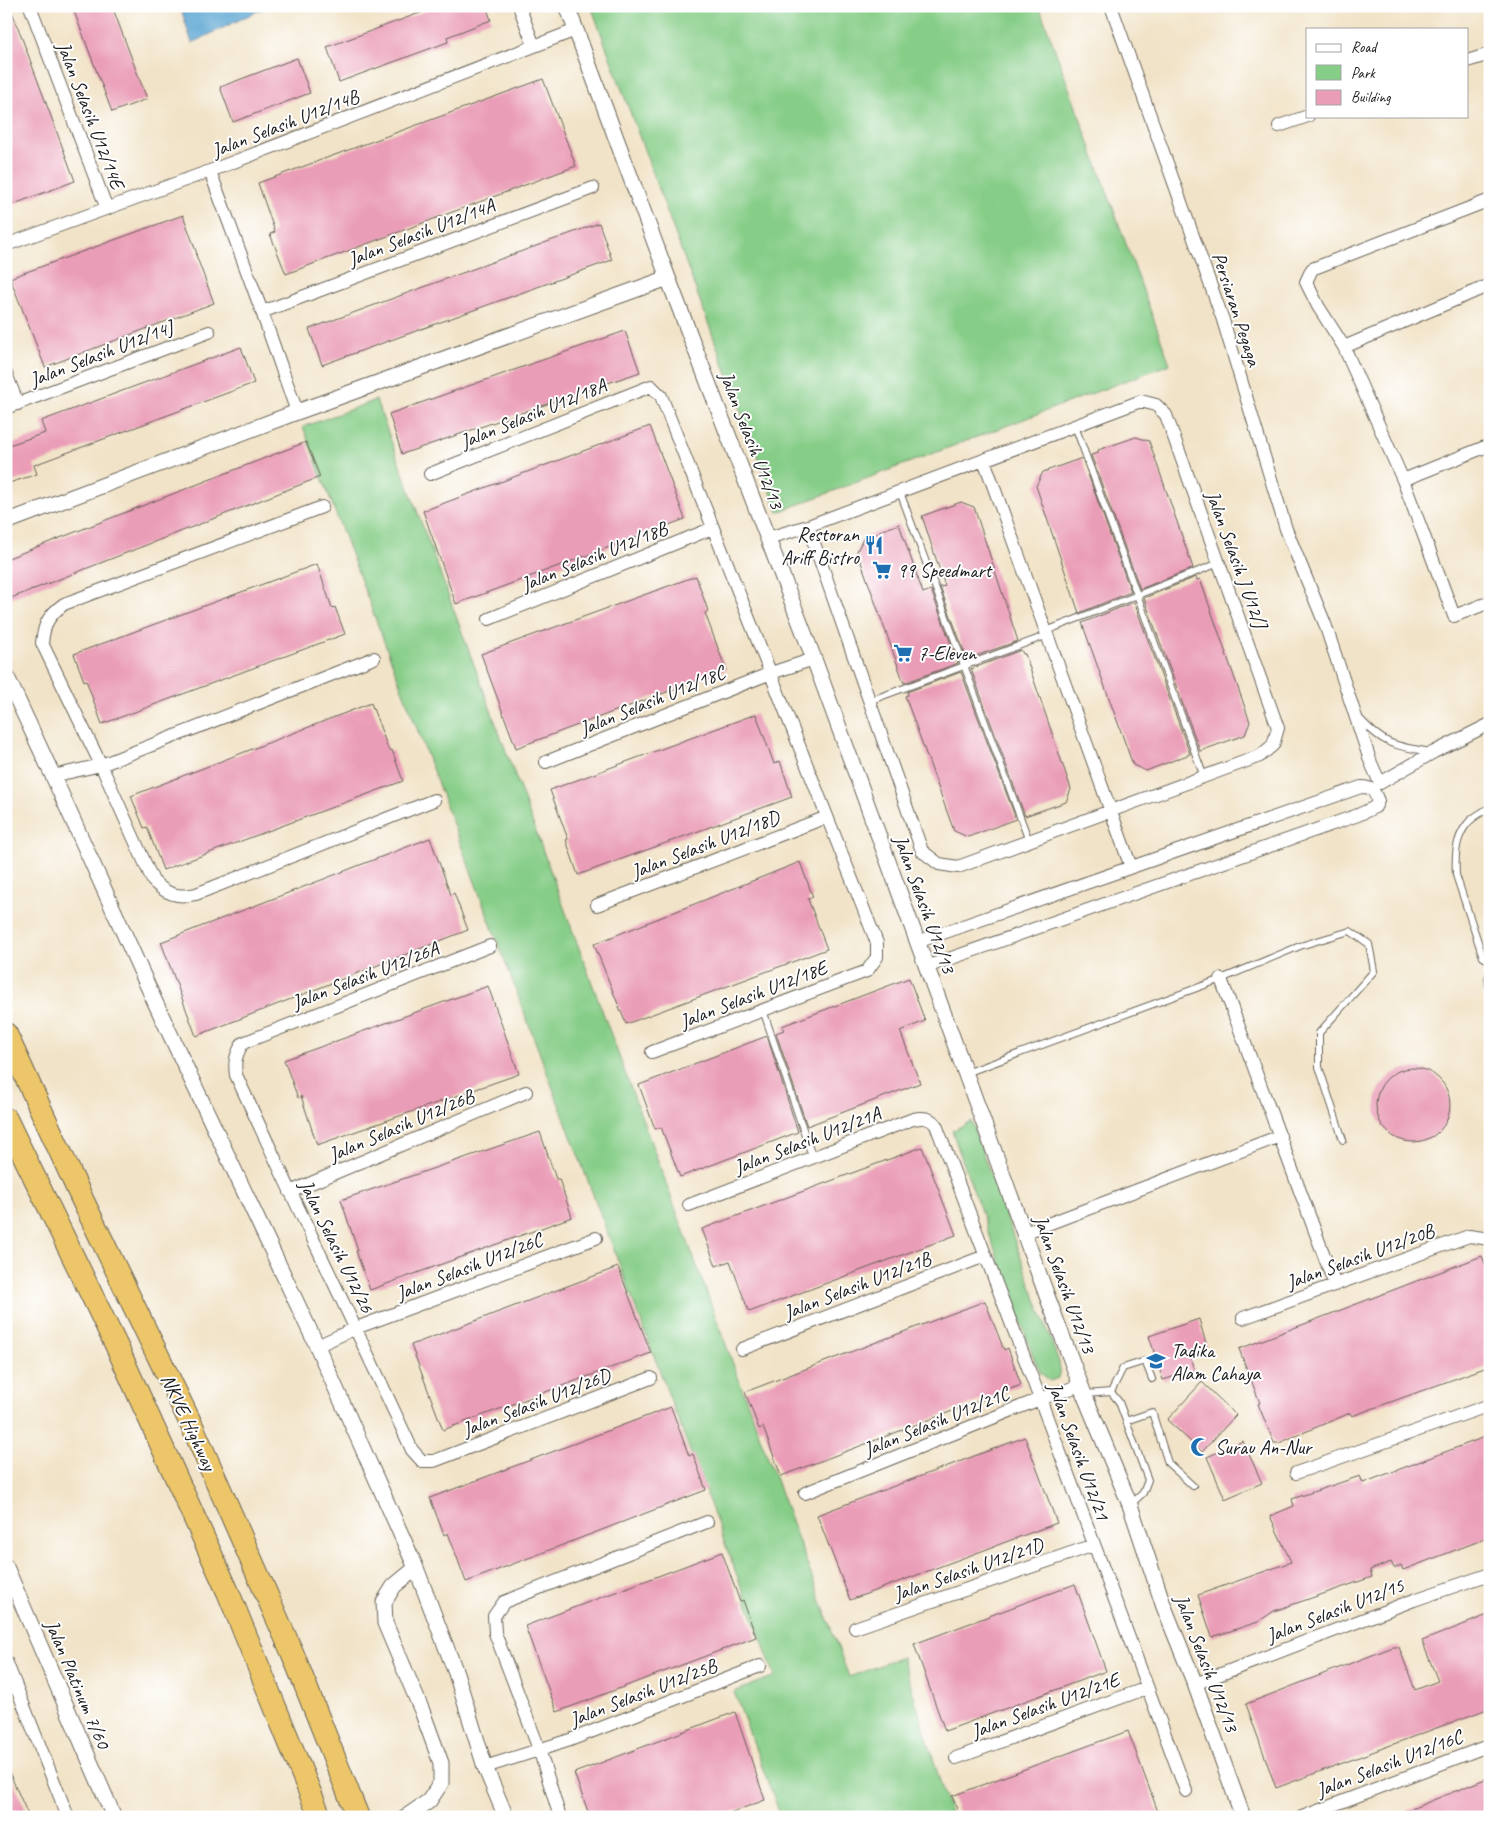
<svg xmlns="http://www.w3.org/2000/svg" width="1496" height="1823" font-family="Caveat,sans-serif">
<rect width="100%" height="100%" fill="#fff"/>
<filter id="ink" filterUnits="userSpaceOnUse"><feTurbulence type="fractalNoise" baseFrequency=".02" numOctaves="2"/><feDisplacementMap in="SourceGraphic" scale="10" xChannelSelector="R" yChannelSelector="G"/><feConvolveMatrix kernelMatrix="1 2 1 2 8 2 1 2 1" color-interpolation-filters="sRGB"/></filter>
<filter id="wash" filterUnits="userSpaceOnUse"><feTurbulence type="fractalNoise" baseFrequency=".0096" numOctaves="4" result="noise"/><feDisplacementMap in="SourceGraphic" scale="20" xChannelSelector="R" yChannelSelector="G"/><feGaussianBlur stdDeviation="1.12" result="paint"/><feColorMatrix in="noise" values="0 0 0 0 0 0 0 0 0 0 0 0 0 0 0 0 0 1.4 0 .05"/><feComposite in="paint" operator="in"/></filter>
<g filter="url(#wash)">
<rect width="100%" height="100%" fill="#f1e3c7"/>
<!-- green -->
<path fill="#86cd87" stroke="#517452" d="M591 6H1039L1170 364 778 512Z
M376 400 849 1677 902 1657 951 1817H781L734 1692 775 1676 303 427Z
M971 1121 1059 1362 1060 1369 1058 1378 1050 1381 1041 1373 1036 1364 952 1131Z"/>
<!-- water -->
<path fill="#58a4d1" stroke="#3a6076" d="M180 6H268L192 43Z"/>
<g id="blocks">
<!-- building -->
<path fill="#ea9db7" d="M6 6H10L75 181 6 207Z
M72 6H112L147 99 112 112Z
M439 6H486L491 20 447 37 448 42 339 82 327 47Z
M297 58 310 93 233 122 220 87Z
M543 79 576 166 286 274 270 234 275 232 258 183Z
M183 215 197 254 196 255 214 303 45 367 10 278Z
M599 223 612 260 322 365 309 329Z
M625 331 640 372 402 454 389 414Z
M241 347 254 383 34 465 37 474 6 484V446L45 433 41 421Z
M650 426 685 519 456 604 423 511Z
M1136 437 1149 441 1193 568 1140 589 1091 455 1098 453V450Z
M306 442 320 477 6 600V559Z
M1082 458 1131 592 1079 613 1036 486 1043 472Z
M961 502 974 507 1018 641 967 659 940 587 945 586 922 516Z
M899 524 923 593 931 590 958 663 904 683 857 551 864 537Z
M317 564 332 608 335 607 345 634 102 724 86 680 84 681 74 654Z
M696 576 708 611 705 613 726 670 516 748 481 654Z
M1196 577 1197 580 1200 579 1250 722 1245 735 1200 751 1144 598Z
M1134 602 1190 754 1146 771 1133 765 1082 623Z
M1021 650 1023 654H1025L1071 789 1066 802 1025 816 971 669Z
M961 672 1016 819 968 837 954 831 905 696 908 695 907 692Z
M371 703 389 751 392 750 403 781 163 870 147 827 144 828 131 796Z
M756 714 774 764 780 761 792 797 578 875 566 840 568 839 550 790Z
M430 838 451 895 454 893 468 930 196 1036 161 942Z
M800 862 813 897 808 899 827 949 626 1024 594 944Z
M909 978 925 1021 900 1031 920 1083 807 1126 776 1033 784 1030 782 1026Z
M488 986 519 1074 317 1145 301 1096 298 1098 284 1060Z
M767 1036 798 1132 680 1177 661 1127 655 1129 639 1085Z
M1376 1105a37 37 0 1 1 74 0a37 37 0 1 1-74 0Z
M540 1132 556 1179H559L572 1217 370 1290 356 1251H358L341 1200Z
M922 1147 956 1235 749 1312 730 1261 716 1266 702 1229Z
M1482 1256 1490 1276V1366L1352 1416 1350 1413 1279 1443H1274L1258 1404 1260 1403 1239 1349Z
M618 1267 651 1353 443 1430 411 1345Z
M985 1301 1004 1350 1008 1348 1021 1385 781 1476 763 1427 759 1429 745 1392Z
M1199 1319 1207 1347 1189 1353 1194 1370 1163 1380 1149 1336Z
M1202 1382 1236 1415 1202 1452 1167 1420Z
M671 1407 689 1456 693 1454 706 1490 466 1582 448 1533 444 1535 430 1498Z
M1490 1435V1537L1403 1570 1401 1565 1394 1568 1391 1562 1370 1570 1372 1577 1274 1611 1258 1622 1212 1637 1198 1595 1291 1562 1270 1516 1294 1506 1292 1499 1360 1476 1363 1483Z
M1025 1437 1057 1523 850 1600 817 1515Z
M1243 1441 1262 1483 1225 1499 1207 1457Z
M722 1552 740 1602 743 1600 756 1637 557 1712 525 1626Z
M1075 1584 1106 1671 945 1731 914 1644Z
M1490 1614V1708L1276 1788 1246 1704 1393 1647H1399L1415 1690 1438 1681 1422 1641Z
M735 1712 765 1800 719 1817H590L574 1773Z
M1128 1731 1160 1817H960L952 1796Z
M6 1765 29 1817H6Z
M1490 1777V1817H1394V1816Z"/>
</g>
</g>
<g filter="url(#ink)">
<use href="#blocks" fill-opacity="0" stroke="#676258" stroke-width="1"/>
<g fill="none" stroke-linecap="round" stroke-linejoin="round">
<!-- service casing -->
<g stroke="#676258" stroke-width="8">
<path id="service" d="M1075 426 1204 777
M900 492 1029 841
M1046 631 1219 563
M869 701 1048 635
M1359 718C1385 746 1395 746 1432 752
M1490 807C1483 812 1472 817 1467 824 1455 839 1455 857 1456 875L1483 957 1490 961
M1490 971 1488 978 1490 995
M763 1010 813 1159
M966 1073 1221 979 1300 946 1350 931 1369 944 1374 971 1319 1033V1067L1343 1140
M1111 1392 1123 1368 1145 1361 1152 1379
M1085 1394 1111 1392 1119 1402 1148 1480 1143 1493 1131 1504
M1126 1421 1152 1412 1168 1463 1193 1486
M6 1693 17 1689"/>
</g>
<!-- minor casing -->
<g stroke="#676258" stroke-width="14">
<path id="minor" d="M30 6 107 209
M519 6 534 46
M1111 6 1223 320 1286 529 1325 624 1371 763 1380 783 1434 752 1490 724
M1467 61 1490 54
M1279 126 1308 116
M210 171 262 312 297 412
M1490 200 1312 269 1306 282 1318 306 1344 347 1403 480 1454 616 1490 602
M6 245 210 171 576 30
M262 312 593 188
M1344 347 1490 285
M6 374 18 404
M6 408 209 332
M984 460 1131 867
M430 474 651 386 661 396 877 943V957L867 971 652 1052
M1403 480 1490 445
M322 507 64 604C49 615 44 623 42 643L101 765 153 881C166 894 177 898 196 894L434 800
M768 538 808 526 1141 401 1156 405 1166 415 1278 728 1273 745 1260 756 958 867 939 864 922 851 808 526
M489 619 713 528
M546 762 771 673 814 659
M53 776 101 765 374 658
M597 905 827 817
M917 942 1361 787C1373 787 1374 791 1378 801L1375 807 1358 815 926 967
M490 946 243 1043C236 1054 234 1062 236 1075 294 1201 355 1325 412 1450L422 1461H434L651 1378
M1221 979 1335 1285
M290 1192 526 1092
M689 1205 913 1119C922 1117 930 1117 936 1125L1040 1399 1186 1791
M1024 1233 1280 1136
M1243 1318 1469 1236 1490 1239
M317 1346 356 1328 596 1238
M742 1349 985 1256
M1296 1473 1490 1405
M805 1493 1040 1399 1081 1385
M855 1628 1094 1545
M6 1661 68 1817
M1195 1684 1414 1600 1490 1574
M956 1758 1147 1688
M485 1767 570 1740 760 1666
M560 1817 539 1749 495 1633 494 1616 504 1602 707 1522
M1302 1817 1490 1745"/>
</g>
<!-- tertiary casing -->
<g stroke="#676258" stroke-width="17">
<path id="tertiary" d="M567 6 668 278 814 659 1047 1296 1084 1394 1130 1505 1164 1607 1195 1684 1243 1817
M6 522 297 412 668 278
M6 675 53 776 155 1002 317 1346 416 1568 456 1673 485 1767 506 1817
M6 1567 114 1817
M406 1817 429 1801 441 1783V1763L422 1711 385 1623 384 1602 394 1586 416 1568"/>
</g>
<!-- motorway casing -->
<g stroke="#676258" stroke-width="24">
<path id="motorway" d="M6 1034 83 1201 193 1428 292 1652 358 1817
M6 1119 117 1347 228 1592 320 1817"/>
</g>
<!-- service -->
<use href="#service" stroke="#fff" stroke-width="6"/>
<!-- minor -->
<use href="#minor" stroke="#fff" stroke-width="12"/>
<!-- tertiary -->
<use href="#tertiary" stroke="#fff" stroke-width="15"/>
<!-- motorway -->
<use href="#motorway" stroke="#ecc669" stroke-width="22"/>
</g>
</g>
<!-- icons -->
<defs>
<g id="restaurant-bare" transform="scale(1.5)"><path d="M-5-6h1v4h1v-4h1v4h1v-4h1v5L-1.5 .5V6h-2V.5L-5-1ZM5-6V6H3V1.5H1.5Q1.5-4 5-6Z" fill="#1f6fb2" stroke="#fff" stroke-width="2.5" paint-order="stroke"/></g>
<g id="supermarket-bare" transform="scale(1.5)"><path d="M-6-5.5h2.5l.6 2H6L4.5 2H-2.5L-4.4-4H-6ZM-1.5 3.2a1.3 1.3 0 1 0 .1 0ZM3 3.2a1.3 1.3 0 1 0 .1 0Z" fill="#1f6fb2" stroke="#fff" stroke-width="2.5" paint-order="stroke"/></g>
<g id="school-bare" transform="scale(1.5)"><path d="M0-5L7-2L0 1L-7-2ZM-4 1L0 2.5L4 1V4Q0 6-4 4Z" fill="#1f6fb2" stroke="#fff" stroke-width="2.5" paint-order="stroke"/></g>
<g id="mosque-bare" transform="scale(1.5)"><path d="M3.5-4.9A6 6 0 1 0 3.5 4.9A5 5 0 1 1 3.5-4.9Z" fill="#1f6fb2" stroke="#fff" stroke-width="2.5" paint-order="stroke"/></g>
</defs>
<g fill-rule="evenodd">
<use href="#restaurant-bare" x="874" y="545"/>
<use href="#supermarket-bare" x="882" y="570"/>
<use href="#supermarket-bare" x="903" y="653"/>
<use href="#school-bare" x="1156" y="1361"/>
<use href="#mosque-bare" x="1200" y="1447"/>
</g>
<g text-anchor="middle" stroke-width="4" stroke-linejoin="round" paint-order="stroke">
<!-- street labels -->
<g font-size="20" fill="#1c1c1c" stroke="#fff">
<text transform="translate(91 115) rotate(69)" y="7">Jalan Selasih U12/14E</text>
<text transform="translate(285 123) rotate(-21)" y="7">Jalan Selasih U12/14B</text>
<text transform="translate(421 232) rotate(-21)" y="7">Jalan Selasih U12/14A</text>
<text transform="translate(1237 309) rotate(72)" y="7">Persiaran Pegaga</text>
<text transform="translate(101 353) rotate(-21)" y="7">Jalan Selasih U12/14J</text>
<text transform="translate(533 413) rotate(-22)" y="7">Jalan Selasih U12/18A</text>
<text transform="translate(752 440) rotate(69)" y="7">Jalan Selasih U12/13</text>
<text transform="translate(594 556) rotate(-22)" y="7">Jalan Selasih U12/18B</text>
<text transform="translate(1237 559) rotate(70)" y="7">Jalan Selasih J U12/J</text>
<text transform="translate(652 700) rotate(-22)" y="7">Jalan Selasih U12/18C</text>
<text transform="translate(705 844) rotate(-21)" y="7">Jalan Selasih U12/18D</text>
<text transform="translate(925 904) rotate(70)" y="7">Jalan Selasih U12/13</text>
<text transform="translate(365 975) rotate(-21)" y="7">Jalan Selasih U12/26A</text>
<text transform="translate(753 994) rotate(-21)" y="7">Jalan Selasih U12/18E</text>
<text transform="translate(401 1125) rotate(-23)" y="7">Jalan Selasih U12/26B</text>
<text transform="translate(807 1140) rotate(-21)" y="7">Jalan Selasih U12/21A</text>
<text transform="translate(337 1246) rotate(64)" y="7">Jalan Selasih U12/26</text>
<text transform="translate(1360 1256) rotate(-20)" y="7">Jalan Selasih U12/20B</text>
<text transform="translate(469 1266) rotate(-21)" y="7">Jalan Selasih U12/26C</text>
<text transform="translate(1065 1284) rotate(70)" y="7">Jalan Selasih U12/13</text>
<text transform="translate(857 1285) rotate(-21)" y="7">Jalan Selasih U12/21B</text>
<text transform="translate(536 1402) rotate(-21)" y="7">Jalan Selasih U12/26D</text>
<text transform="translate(936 1421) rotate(-22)" y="7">Jalan Selasih U12/21C</text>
<text transform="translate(189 1422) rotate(65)" y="7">NKVE Highway</text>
<text transform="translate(1079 1451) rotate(70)" y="7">Jalan Selasih U12/21</text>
<text transform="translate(968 1569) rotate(-19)" y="7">Jalan Selasih U12/21D</text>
<text transform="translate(1335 1610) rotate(-21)" y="7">Jalan Selasih U12/15</text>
<text transform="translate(1207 1663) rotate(69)" y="7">Jalan Selasih U12/13</text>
<text transform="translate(78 1684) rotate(67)" y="7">Jalan Platinum 7/60</text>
<text transform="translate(643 1692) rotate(-21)" y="7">Jalan Selasih U12/25B</text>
<text transform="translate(1045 1705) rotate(-20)" y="7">Jalan Selasih U12/21E</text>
<text transform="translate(1389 1763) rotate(-21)" y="7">Jalan Selasih U12/16C</text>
</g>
<!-- poi labels -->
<g font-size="20" fill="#1c1c1c" stroke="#fff" text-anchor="start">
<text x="859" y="541" text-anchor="end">Restoran<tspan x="859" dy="23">Ariff Bistro</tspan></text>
<text x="897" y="577">99 Speedmart</text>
<text x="918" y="660">7-Eleven</text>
<text x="1171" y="1357">Tadika<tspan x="1171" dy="23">Alam Cahaya</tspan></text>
<text x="1215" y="1454">Surau An-Nur</text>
</g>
</g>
<!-- margin -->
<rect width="1496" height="1823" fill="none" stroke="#fff" stroke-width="25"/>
<!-- legend -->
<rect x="1306" y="28" width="162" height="90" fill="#ffffff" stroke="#a4a4a4"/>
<rect x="1316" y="44" width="25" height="8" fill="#ffffff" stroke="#a4a4a4"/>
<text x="1351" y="52" font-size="15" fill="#1c1c1c">Road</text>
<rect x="1316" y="65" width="25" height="15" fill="#86cd87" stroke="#a4a4a4"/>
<text x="1351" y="78" font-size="15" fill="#1c1c1c">Park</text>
<rect x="1316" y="90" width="25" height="15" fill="#ea9db7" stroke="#a4a4a4"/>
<text x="1351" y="102" font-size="15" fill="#1c1c1c">Building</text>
</svg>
